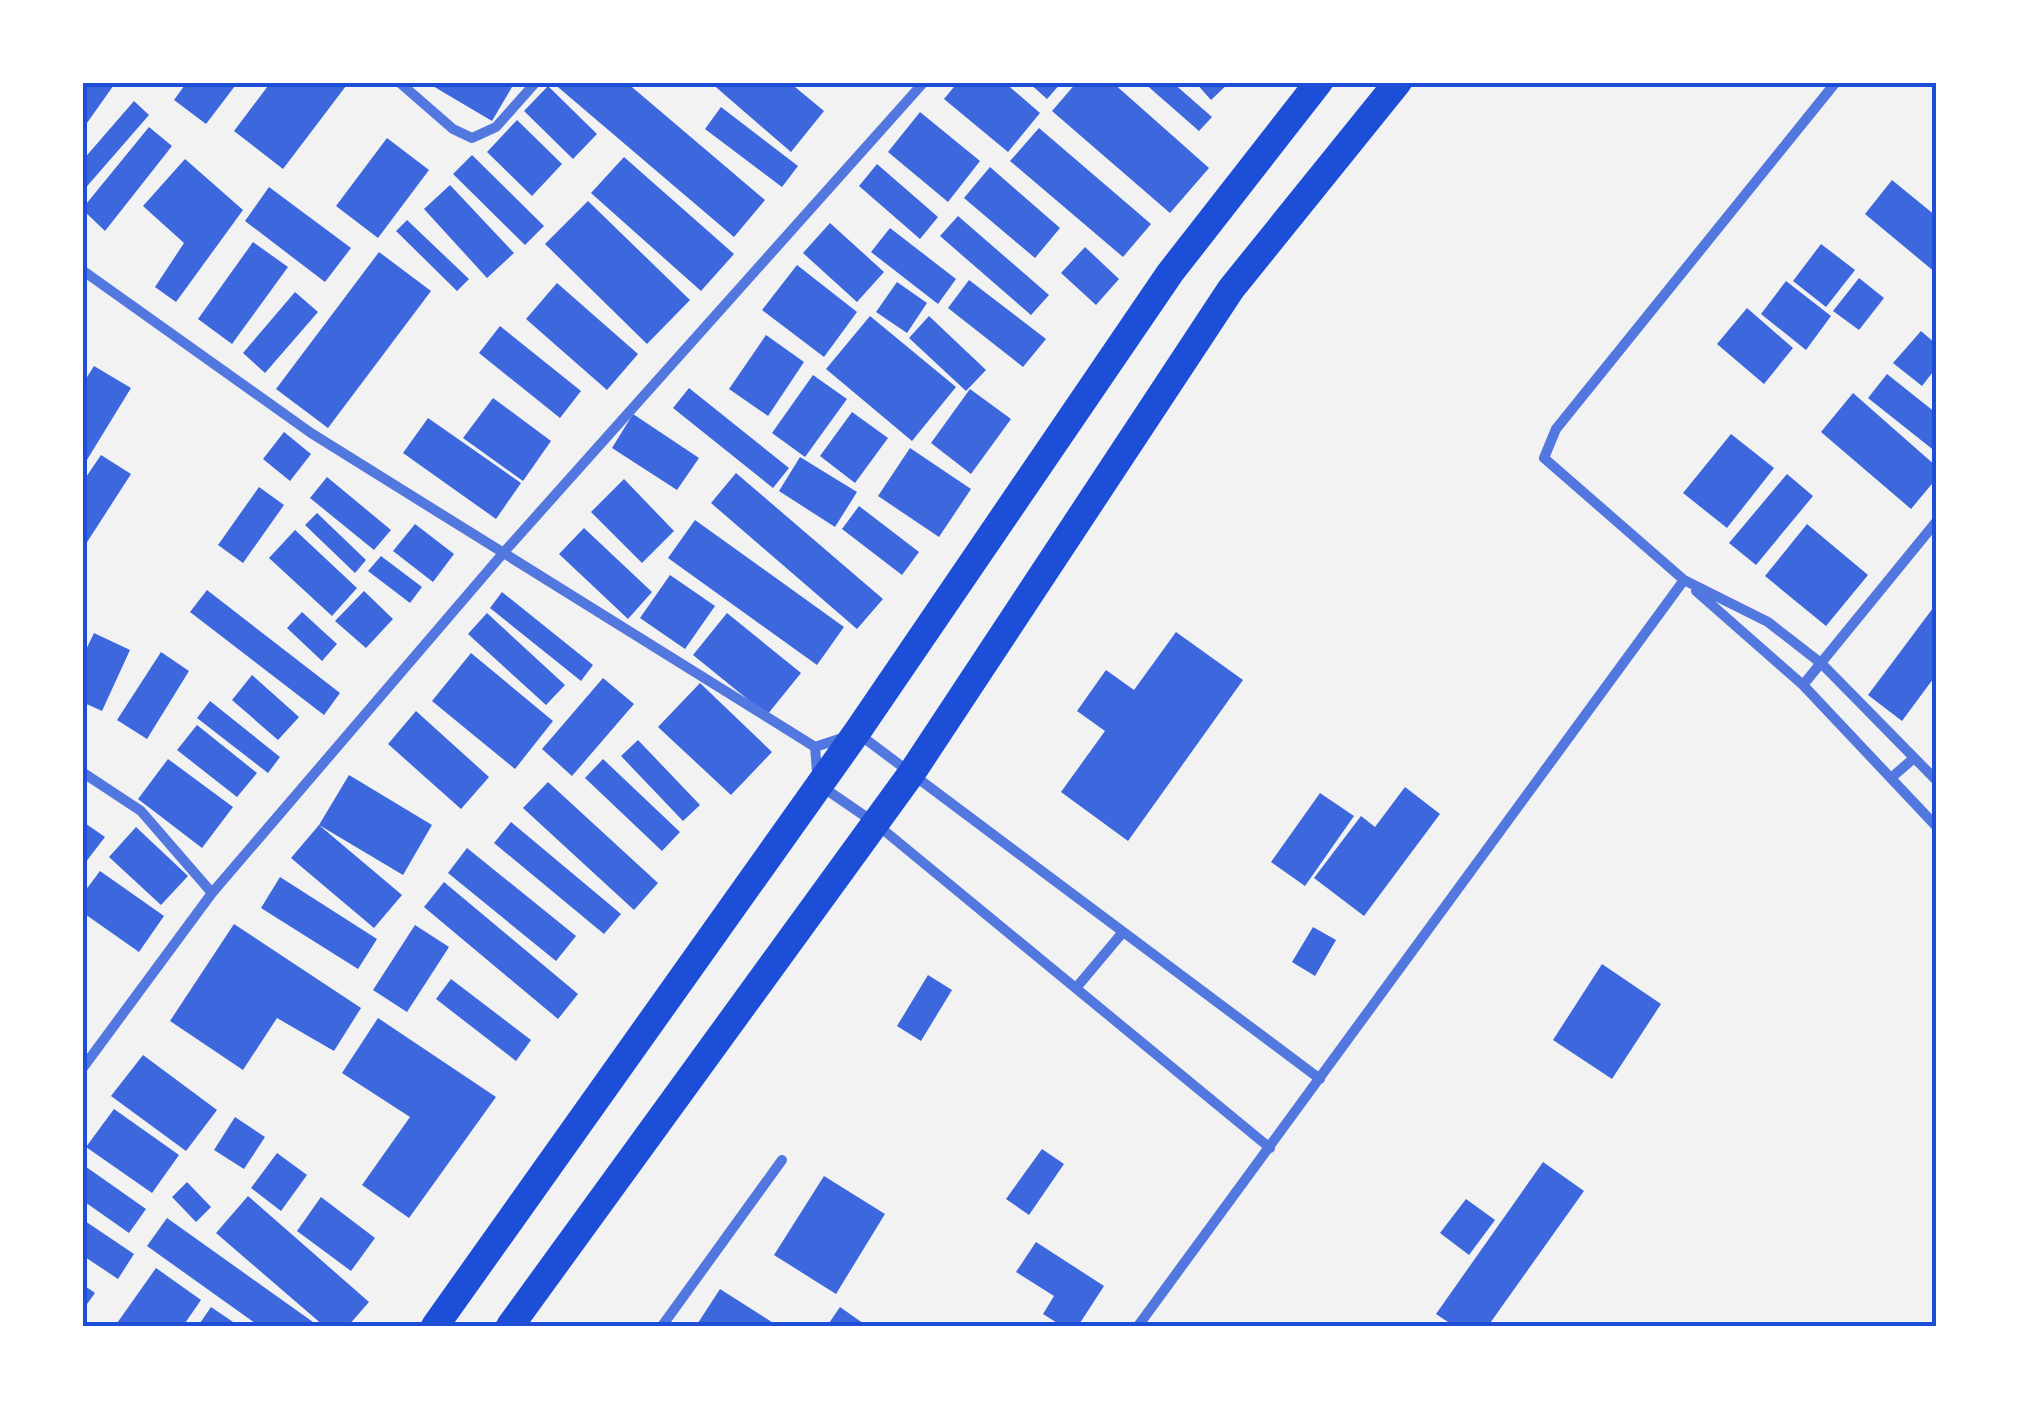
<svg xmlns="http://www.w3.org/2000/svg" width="2019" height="1409" font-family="Spectral,serif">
<rect width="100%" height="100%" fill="#f2f2f2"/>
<!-- building -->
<path fill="#3d67dc" d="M82 82H116L82 130Z
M187 82H238L206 124 174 100Z
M271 82H349L283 169 234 131Z
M426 82H515L492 121Z
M552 82H626L765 200 734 237Z
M710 82H789L824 111 791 152Z
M958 82H1004L1040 113 1008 152 944 99Z
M1028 82H1062L1047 99Z
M1077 82H1112L1209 168 1170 213 1052 111Z
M1143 82H1172L1212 117 1199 131Z
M1195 82H1230L1211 100Z
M548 86 597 134 573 159 524 111Z
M134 101 149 115 82 192V161Z
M721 107 798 166 782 187 705 129Z
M920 112 980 161 948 202 888 152Z
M517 120 562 164 532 196 487 152Z
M149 127 172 146 105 231 82 209Z
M1039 128 1151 224 1123 257 1010 161Z
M387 138 429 170 378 238 336 206Z
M472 155 544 226 525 245 453 174Z
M624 157 734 254 701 291 591 193Z
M185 159 243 210 176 302 155 287 184 243 143 206Z
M877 164 938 217 920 239 859 186Z
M990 167 1060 228 1035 258 964 198Z
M1892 180 1936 216V273L1865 214Z
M450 185 514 253 487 278 424 209Z
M269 187 351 248 325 282 245 221Z
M588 201 690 300 647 344 545 244Z
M958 216 1049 295 1031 315 940 236Z
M407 220 469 279 457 291 396 231Z
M830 223 884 272 857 302 803 253Z
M890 228 956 279 938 304 871 252Z
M253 242 288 267 232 344 198 319Z
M1821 244 1855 270 1826 307 1793 281Z
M1085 247 1119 279 1096 305 1061 273Z
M379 252 431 291 328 428 276 389Z
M797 265 857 312 824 357 762 310Z
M1859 278 1884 298 1859 330 1833 311Z
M969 280 1046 339 1023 367 948 308Z
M1786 281 1831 316 1806 350 1761 314Z
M897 282 927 303 907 333 876 312Z
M557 283 638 354 607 390 526 319Z
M295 292 318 312 265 373 243 353Z
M1747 308 1793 348 1764 384 1717 344Z
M870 316 956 387 912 441 826 369Z
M929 316 986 370 966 391 909 338Z
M500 326 581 391 560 418 479 353Z
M1921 331 1936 344V368L1922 386 1893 363Z
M766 335 804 362 768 416 729 389Z
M94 366 131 388 82 468V385Z
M1887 374 1936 413V452L1868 398Z
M813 375 847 399 805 457 772 433Z
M689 388 789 468 773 488 673 408Z
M970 389 1011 419 971 474 931 443Z
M1853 393 1936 466V479L1911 509 1821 432Z
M493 398 551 441 523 481 463 438Z
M852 412 888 438 855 483 820 456Z
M633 414 699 458 677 490 612 448Z
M428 418 521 483 496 519 403 453Z
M284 432 311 454 290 481 263 459Z
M1731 434 1774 468 1727 528 1683 493Z
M910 448 971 489 939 537 878 496Z
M101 455 131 474 82 550V483Z
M800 457 857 492 835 527 779 491Z
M736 473 883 599 857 629 711 503Z
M1787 474 1813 496 1756 565 1729 543Z
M327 477 391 530 374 550 310 498Z
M624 479 674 531 642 563 591 512Z
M259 487 284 505 243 563 218 545Z
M859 506 919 552 902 575 842 529Z
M317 513 366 560 355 573 305 525Z
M695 520 844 627 817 665 668 558Z
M415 524 454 554 433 582 393 551Z
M1807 524 1868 575 1826 626 1765 576Z
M584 528 652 592 628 619 559 554Z
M295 530 357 588 332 616 269 558Z
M381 556 422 587 410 603 368 571Z
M670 575 715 606 685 649 640 618Z
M207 590 340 693 324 715 190 612Z
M364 591 393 619 366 648 335 621Z
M502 592 593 665 581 681 490 608Z
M1936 604V675L1902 721 1868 695Z
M302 612 337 644 322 661 287 628Z
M487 613 565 685 546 705 468 634Z
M727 613 801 673 767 715 693 655Z
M1176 632 1243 680 1128 841 1061 792 1105 731 1077 711 1106 670 1134 690Z
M94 633 130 650 102 711 82 702V658Z
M161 652 189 671 147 739 117 720Z
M471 653 553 721 515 769 432 701Z
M252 675 299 717 278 740 232 700Z
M603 678 634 704 572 776 542 749Z
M700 683 772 752 731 795 658 727Z
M210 701 280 757 268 773 197 718Z
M416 711 489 777 461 809 388 744Z
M197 725 257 773 237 797 177 750Z
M638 740 700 805 683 821 621 756Z
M168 759 233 807 202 848 138 799Z
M603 759 680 832 662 851 585 778Z
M349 775 432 825 403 875 319 825 402 895 374 928 291 858 319 825Z
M548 782 658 883 634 910 523 808Z
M1405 787 1440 814 1364 916 1314 878 1361 816 1375 827Z
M1320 793 1354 816 1305 886 1271 862Z
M82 821 105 837 82 867Z
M511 822 621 914 604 934 494 843Z
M136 827 188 876 161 905 109 857Z
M467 848 576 936 556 961 448 873Z
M100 871 164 916 139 952 82 912V895Z
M280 877 377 939 358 969 261 908Z
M444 882 578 994 558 1019 424 907Z
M234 924 361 1008 334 1051 277 1018 243 1070 170 1021Z
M415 925 449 947 407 1012 373 990Z
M1313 927 1336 940 1315 976 1292 962Z
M1602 964 1661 1004 1612 1079 1553 1040Z
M928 975 952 990 921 1041 897 1026Z
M451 979 531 1040 516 1061 436 999Z
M378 1018 496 1097 409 1218 362 1185 410 1117 342 1073Z
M143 1055 217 1110 186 1151 111 1096Z
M114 1109 179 1155 152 1193 86 1147Z
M235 1117 265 1137 244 1169 214 1150Z
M1042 1149 1064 1164 1029 1215 1006 1199Z
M277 1153 307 1175 281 1211 251 1188Z
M1543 1162 1584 1191 1488 1326H1454L1436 1314Z
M82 1164 146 1209 129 1233 82 1200Z
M824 1176 885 1214 836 1294 774 1255Z
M187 1182 211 1207 196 1222 172 1197Z
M248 1196 369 1302 348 1326H324L216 1233Z
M321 1197 375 1238 351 1271 297 1231Z
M1466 1199 1495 1220 1469 1255 1440 1233Z
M167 1218 313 1322 310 1326H259L147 1246Z
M82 1219 134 1254 118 1279 82 1255Z
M1036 1242 1104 1286 1078 1326H1062L1043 1314 1054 1296 1016 1272Z
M156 1268 201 1300 183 1326H115Z
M82 1284 95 1293 82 1311Z
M720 1289 778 1326H696Z
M211 1307 239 1326H198Z
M840 1307 867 1326H827Z"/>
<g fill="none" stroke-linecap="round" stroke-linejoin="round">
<!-- minor -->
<path stroke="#5277de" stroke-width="10" d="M399 82 453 129 472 138 496 127 536 82
M1836 82 1556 429 1544 458 1684 580 1768 622 1822 664 1936 780
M82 270 311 433 815 747
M1696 591 1803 685 1936 826
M1803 685 1936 522
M860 735 1320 1079
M815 747 845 737
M815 747 818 784 875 823 1270 1148
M82 772 141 811 212 893
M1891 778 1914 758
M1076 988 1123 932
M82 1069 212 893 505 551 924 82
M662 1326 782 1160
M1138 1326 1684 580"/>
<!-- trunk -->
<path stroke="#1d4ed8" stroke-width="28" d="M435 1326 857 732 1170 273 1319 82
M510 1326 911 774 1231 289 1398 82"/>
</g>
<!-- border -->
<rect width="2019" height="1409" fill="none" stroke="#ffffff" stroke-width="170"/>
<rect x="85" y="85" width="1849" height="1239" fill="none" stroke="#1d4ed8" stroke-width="4"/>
</svg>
